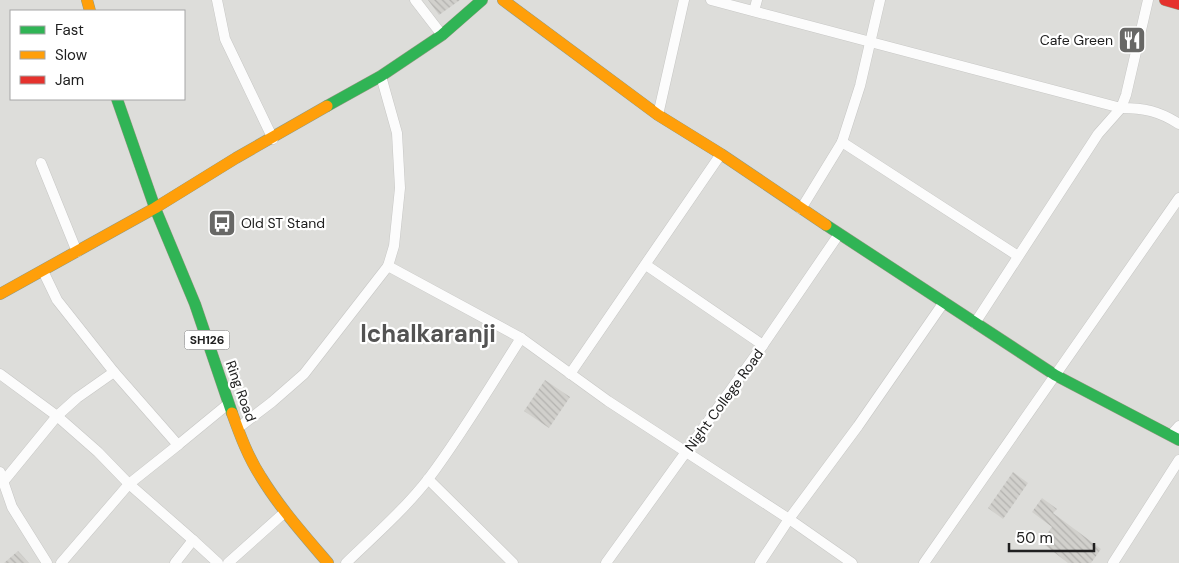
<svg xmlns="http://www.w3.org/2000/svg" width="1179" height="563" font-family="'DM Sans',sans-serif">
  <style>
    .residential { fill: #ddddda; fill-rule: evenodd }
    .building { fill: url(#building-back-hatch) }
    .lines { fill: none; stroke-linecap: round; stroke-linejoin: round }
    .street-casing { stroke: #c7c7c5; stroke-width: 11 }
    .fast-casing { stroke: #929a80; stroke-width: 12 }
    .slow-casing { stroke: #929a80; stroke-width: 12 }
    .jam-casing { stroke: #929a80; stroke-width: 12 }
    .street { stroke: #fcfcfc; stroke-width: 10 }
    .fast { stroke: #30b455; stroke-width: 11 }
    .slow { stroke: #ff9f0a; stroke-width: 11 }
    .jam { stroke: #e5322d; stroke-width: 11 }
    .labels { text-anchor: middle; stroke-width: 4.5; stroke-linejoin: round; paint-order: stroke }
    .shield { fill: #fff; stroke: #636363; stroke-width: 1 }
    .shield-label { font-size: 12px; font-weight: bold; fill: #202020 }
    .poi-label { font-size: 14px; fill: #202020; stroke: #fff; text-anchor: end }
    .street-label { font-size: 14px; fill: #202020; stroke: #fff }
    .town-label { font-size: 24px; font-weight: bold; fill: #535353; stroke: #fff }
  </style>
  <defs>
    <pattern id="building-back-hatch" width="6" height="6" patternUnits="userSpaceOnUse" patternTransform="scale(1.25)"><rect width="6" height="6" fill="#d1d0cc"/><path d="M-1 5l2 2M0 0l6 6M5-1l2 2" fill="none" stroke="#b3b2af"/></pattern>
  </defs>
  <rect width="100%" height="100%" fill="#eeeee9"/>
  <path class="residential" d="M0 0H1179V563H0ZM11 11H184V99H11Z"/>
  <g class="building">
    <polygon points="428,0 460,0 439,15"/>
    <polygon points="545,380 570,397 549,428 524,411"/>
    <polygon points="1013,472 1028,483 1003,519 988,508"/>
    <polygon points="1042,498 1057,509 1053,513 1101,549 1091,563 1068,563 1041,542 1052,527 1032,512"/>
    <polygon points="18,551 29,563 4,563"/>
  </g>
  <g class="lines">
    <g class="street-casing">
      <g id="street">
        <polyline points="217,0 225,39 273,139"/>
        <polyline points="415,0 442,35"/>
        <path d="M711 0 1121 108C1144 108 1159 111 1179 124"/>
        <polyline points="754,11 757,0"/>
        <polyline points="381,76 397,133 400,188 394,246 388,266 521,338 608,401 789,519 852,563"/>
        <polyline points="658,115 684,0"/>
        <polyline points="842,142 1018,256"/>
        <polyline points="41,163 77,252"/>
        <polyline points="801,209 842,142 860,86 880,0"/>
        <polyline points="646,265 763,345"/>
        <polyline points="43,271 57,300 114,372 178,445 129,484 61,563"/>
        <polyline points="975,323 1098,134 1121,108 1126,95 1148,0"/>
        <polyline points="0,374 57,416 98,452 129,484 193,540 175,563"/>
        <polyline points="570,374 721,154"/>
        <polyline points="238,428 272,402 304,374 388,266"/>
        <polyline points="1171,435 1179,426"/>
        <polyline points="178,445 228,404"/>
        <polyline points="0,472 12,507 47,563"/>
        <polyline points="428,479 513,563"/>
        <polyline points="3,482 57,416 77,398 114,372"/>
        <polyline points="193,540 218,563"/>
        <polyline points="228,563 285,512"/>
        <path d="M346 563C374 536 405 509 429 478 462 434 491 385 521 338"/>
        <polyline points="606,563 763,345 839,234"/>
        <polyline points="760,563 789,519 858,426 944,302"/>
        <polyline points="924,563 1179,198"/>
        <polyline points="1113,563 1179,460"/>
      </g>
    </g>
    <g class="fast-casing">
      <g id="fast">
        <polyline points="117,99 155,208 195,304 232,413"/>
        <polyline points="327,106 381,76 442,35 482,0"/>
        <polyline points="826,225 1055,375 1179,440"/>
      </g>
    </g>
    <g class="slow-casing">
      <g id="slow">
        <polyline points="87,0 90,11"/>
        <polyline points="503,0 658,115 721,154 826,225"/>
        <polyline points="0,294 155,208 236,158 327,106"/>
        <path d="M232 413C240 435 248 457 261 477 280 508 304 535 328 563"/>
      </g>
    </g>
    <g class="jam-casing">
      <polyline id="jam" points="1165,0 1179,4"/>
    </g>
    <use href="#street" class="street"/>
    <use href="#fast" class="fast"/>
    <use href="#slow" class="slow"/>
    <use href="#jam" class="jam"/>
  </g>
  <defs>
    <g id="restaurant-square" transform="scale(1.4375)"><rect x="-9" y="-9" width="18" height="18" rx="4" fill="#686866" stroke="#fff"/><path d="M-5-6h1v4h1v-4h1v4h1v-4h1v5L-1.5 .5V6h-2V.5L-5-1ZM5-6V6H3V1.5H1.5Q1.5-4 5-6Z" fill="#fff"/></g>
    <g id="bus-square" transform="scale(1.4375)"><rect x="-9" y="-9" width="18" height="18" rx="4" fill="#686866" stroke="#fff"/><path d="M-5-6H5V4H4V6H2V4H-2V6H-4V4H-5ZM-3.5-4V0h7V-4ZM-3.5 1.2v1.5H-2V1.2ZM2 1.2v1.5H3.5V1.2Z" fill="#fff"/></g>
  </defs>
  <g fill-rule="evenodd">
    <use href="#restaurant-square" x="1132" y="40"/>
    <use href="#bus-square" x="222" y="223"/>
  </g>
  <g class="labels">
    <rect class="shield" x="184.5" y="330.5" width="45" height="19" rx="4"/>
    <g class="shield-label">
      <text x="207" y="344">SH126</text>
    </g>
    <g class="poi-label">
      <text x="1113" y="45">Cafe Green</text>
      <text x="241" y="228" text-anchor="start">Old ST Stand</text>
    </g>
    <g class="street-label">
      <text transform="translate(241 391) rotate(70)" y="5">Ring Road</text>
      <text transform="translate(724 400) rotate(-54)" y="5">Night College Road</text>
    </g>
    <g class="town-label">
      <text x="428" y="342">Ichalkaranji</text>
    </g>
  </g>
  <rect x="10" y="10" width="175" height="90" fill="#ffffff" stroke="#a6a6a6"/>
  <rect x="20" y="26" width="25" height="8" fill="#30b455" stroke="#a6a6a6"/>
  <text x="55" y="35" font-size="15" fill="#202020">Fast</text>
  <rect x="20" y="51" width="25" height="8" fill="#ff9f0a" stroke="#a6a6a6"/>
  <text x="55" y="60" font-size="15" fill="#202020">Slow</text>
  <rect x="20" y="76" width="25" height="8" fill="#e5322d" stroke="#a6a6a6"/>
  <text x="55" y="85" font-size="15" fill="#202020">Jam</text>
  <path d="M1009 543v8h85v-8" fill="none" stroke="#202020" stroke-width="2.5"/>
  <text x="1016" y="543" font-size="15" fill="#202020" stroke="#ffffff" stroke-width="4" paint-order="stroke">50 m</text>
</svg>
